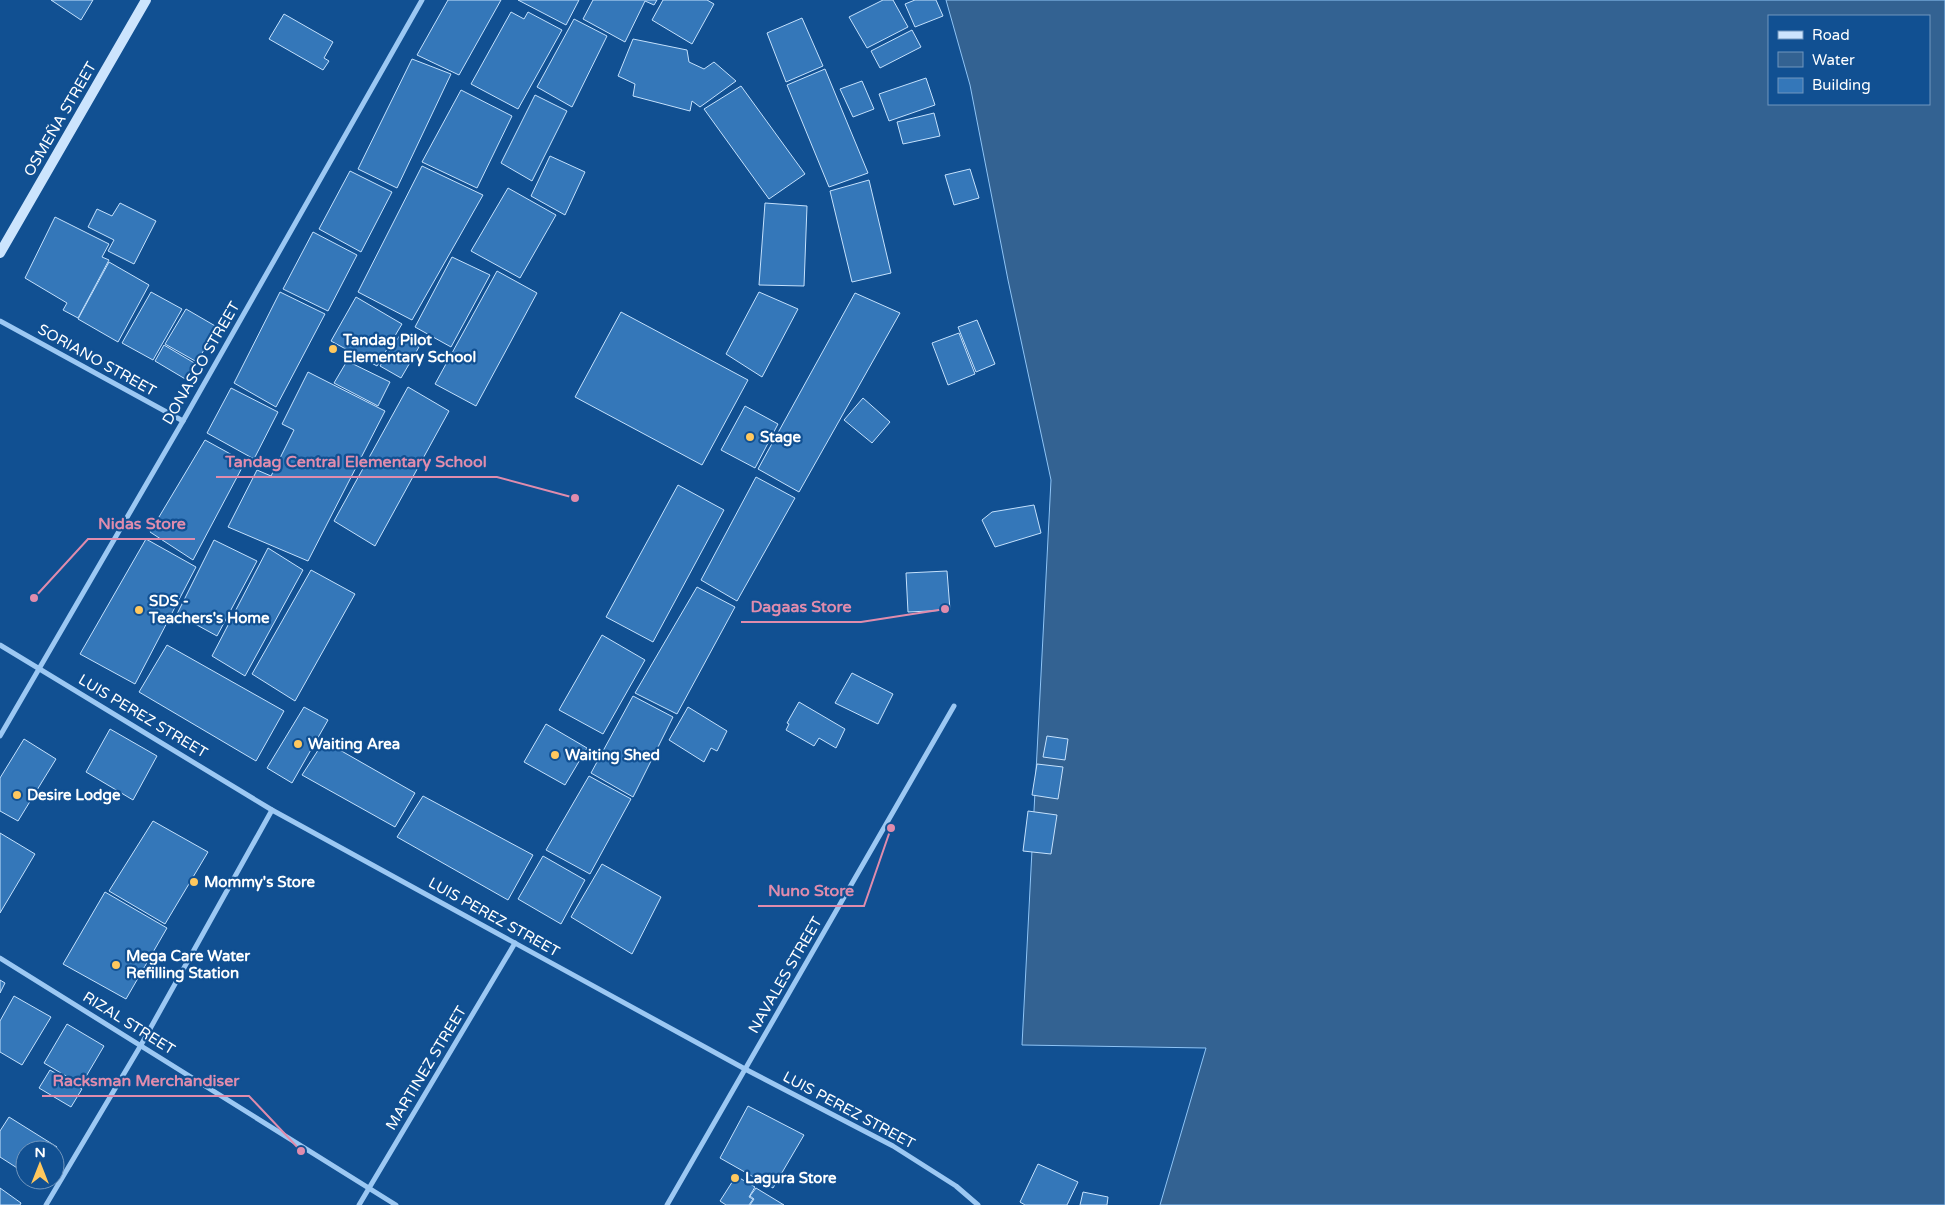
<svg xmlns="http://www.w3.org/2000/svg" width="1945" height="1205" font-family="'Varela Round',sans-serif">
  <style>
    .water { fill: #336292; stroke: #8ec4f6; fill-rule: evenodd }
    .building { fill: #3477b9; stroke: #c4e1fd }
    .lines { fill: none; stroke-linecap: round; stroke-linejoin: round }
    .street { stroke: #9cc8f3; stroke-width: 5 }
    .secondary { stroke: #cce4fd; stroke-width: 10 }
    .poi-dot { fill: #ffc85e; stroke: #115092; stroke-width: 2 }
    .labels { text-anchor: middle; stroke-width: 4.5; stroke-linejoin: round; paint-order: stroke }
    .street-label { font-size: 15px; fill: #fff; stroke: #115092 }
    .poi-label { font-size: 15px; font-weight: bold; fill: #fff; stroke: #115092; text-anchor: start }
    .leader { fill: none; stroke: #e08cad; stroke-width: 2 }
    .callout-dot { fill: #e08cad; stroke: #115092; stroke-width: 2 }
    .callout-label { font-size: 16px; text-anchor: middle; font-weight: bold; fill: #e08cad; stroke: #115092; stroke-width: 4.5; stroke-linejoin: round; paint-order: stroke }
  </style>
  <rect width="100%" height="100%" fill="#115092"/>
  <path class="water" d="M946 0H1945V1205H1160L1206 1048 1022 1045 1051 480 1008 280 970 85ZM1769 16H1929V104H1769Z"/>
  <g class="building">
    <polygon points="51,0 93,0 81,20"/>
    <polygon points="448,0 501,0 459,75 417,55"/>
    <polygon points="518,0 579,0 566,25"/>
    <polygon points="593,0 657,0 654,5 645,1 625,42 583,19"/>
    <polygon points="663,0 707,0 714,4 692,44 652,20"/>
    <polygon points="883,0 893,0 908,27 867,48 849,17"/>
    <polygon points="915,0 936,0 943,16 915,27 905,4"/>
    <polygon points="511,12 524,19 528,12 562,30 518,109 471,84"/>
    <polygon points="284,14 333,42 324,58 329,61 323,70 269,39"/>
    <polygon points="802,18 823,66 786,82 767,33"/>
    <polygon points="574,19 607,36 572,107 537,87"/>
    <polygon points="912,30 921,47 880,68 871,51"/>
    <polygon points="633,39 687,50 689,62 704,69 714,62 736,81 700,107 692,101 690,111 633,96 635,84 618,76"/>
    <polygon points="412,59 451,74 397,188 358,169"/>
    <polygon points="825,69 868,173 829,187 787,85"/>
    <polygon points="926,78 935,105 889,121 879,94"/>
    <polygon points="862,81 874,109 853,117 840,89"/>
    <polygon points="741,86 805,174 769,199 704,109"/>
    <polygon points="461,90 512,116 477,188 422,162"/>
    <polygon points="535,95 567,111 532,181 501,163"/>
    <polygon points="934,113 940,136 903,144 897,122"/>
    <polygon points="550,156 585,172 565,215 531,196"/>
    <polygon points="422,166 483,195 412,320 358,292"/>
    <polygon points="970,169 979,198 954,205 945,175"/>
    <polygon points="350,171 392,192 361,252 319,229"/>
    <polygon points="869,180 891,273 852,282 830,191"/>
    <polygon points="508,188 556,215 520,278 471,251"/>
    <polygon points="120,203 156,221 134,264 108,251 114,240 88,227 97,209 112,216"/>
    <polygon points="765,203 807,206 804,286 759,285"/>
    <polygon points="55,217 109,244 102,257 109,260 78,318 63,310 67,303 25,278"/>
    <polygon points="313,232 357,255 328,311 283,289"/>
    <polygon points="452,257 490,275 451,347 415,327"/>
    <polygon points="109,262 149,285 118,342 78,319"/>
    <polygon points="497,271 537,293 476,406 435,384"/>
    <polygon points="151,292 182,309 153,360 122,343"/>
    <polygon points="280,292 325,314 276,407 234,383"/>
    <polygon points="759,292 798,309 762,377 726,354"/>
    <polygon points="855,293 900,313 799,492 758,469"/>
    <polygon points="356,297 402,324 377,366 331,341"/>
    <polygon points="186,309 217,327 197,362 165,344"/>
    <polygon points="621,312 748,380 702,465 575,397"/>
    <polygon points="977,320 995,364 976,372 958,327"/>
    <polygon points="959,333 975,374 948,385 932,343"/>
    <polygon points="400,335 419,347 401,378 380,366"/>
    <polygon points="164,345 196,364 187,380 155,361"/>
    <polygon points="347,361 390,382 378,406 334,383"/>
    <polygon points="308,372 385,411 308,561 228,527 257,470 271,476 294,430 282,424"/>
    <polygon points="408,387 449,411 375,546 334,521"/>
    <polygon points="231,388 278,412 254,459 207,433"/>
    <polygon points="863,398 890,422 872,443 844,420"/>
    <polygon points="745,406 778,424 755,468 721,450"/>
    <polygon points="205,440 245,462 193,560 150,532"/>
    <polygon points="756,477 795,498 737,601 701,580"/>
    <polygon points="678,485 724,510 653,642 606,617"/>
    <polygon points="1034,505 1041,533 995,547 982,520 992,512"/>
    <polygon points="146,539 196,567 135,684 80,654"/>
    <polygon points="214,540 257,561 217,636 177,614"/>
    <polygon points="268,548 303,570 245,676 212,656"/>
    <polygon points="311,570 355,594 295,701 252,674"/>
    <polygon points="947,571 950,610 908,612 906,573"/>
    <polygon points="697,587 735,607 677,714 635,693"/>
    <polygon points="602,635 645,660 603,734 559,710"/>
    <polygon points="167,645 284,711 256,761 139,692"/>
    <polygon points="852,673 893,694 878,724 835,703"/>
    <polygon points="633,696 673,717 633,797 591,773"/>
    <polygon points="799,702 845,729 836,748 819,738 814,746 786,730 789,724 787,723"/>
    <polygon points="304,707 328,720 292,783 267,768"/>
    <polygon points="688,707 727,731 717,751 711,748 704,762 669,740"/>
    <polygon points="546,724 587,748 565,785 524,762"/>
    <polygon points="110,729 157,756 133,800 86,772"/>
    <polygon points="1047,736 1068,739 1065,760 1043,757"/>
    <polygon points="24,739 56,759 18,821 0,811 0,778"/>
    <polygon points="324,741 415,793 395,827 302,775"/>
    <polygon points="1037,764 1063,767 1058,799 1032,795"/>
    <polygon points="589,776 631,799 590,874 546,850"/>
    <polygon points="423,796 533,855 508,900 397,837"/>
    <polygon points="1028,811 1057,815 1051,854 1023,851"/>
    <polygon points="153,821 208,852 165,924 109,891"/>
    <polygon points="0,833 35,854 0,913"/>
    <polygon points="543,856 585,880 561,924 518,899"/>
    <polygon points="602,864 661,897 632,954 571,917"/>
    <polygon points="105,892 167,928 126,999 63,964"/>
    <polygon points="0,980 5,983 0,993"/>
    <polygon points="14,996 51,1017 22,1065 0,1052 0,1021"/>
    <polygon points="67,1024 104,1046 81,1085 44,1063"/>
    <polygon points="50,1070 82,1089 71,1107 39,1088"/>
    <polygon points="748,1106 804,1135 773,1188 720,1158"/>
    <polygon points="9,1117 57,1147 55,1150 25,1150 25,1173 0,1157 0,1131"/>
    <polygon points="1038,1164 1078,1182 1067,1205 1025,1205 1020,1202"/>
    <polygon points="736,1176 755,1187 749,1197 753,1199 749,1205 726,1205 720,1201"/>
    <polygon points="0,1188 21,1203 20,1205 0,1205"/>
    <polygon points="756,1188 784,1205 750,1205 754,1199 750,1196"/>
    <polygon points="1083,1192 1108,1197 1107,1205 1080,1205"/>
  </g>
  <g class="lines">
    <g class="street">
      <polyline points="0,321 183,421"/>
      <polyline points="0,645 272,810 745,1069 893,1146 956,1186 978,1205"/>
      <polyline points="0,736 183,421 422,0"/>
      <polyline points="0,958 396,1205"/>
      <polyline points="46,1205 141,1045 272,810"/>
      <polyline points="359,1205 515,943"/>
      <polyline points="667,1205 954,706"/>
    </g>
    <polyline class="secondary" points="0,253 146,0"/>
  </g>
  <g class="poi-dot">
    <circle cx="333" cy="349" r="5"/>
    <circle cx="750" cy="437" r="5"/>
    <circle cx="139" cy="610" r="5"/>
    <circle cx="298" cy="744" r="5"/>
    <circle cx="555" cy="755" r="5"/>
    <circle cx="17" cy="795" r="5"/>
    <circle cx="194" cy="882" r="5"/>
    <circle cx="116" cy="965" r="5"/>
    <circle cx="735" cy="1178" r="5"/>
  </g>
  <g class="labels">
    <g class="street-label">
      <text transform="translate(60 119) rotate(-60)" y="5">OSMEÑA STREET</text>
      <text transform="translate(97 360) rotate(29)" y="5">SORIANO STREET</text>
      <text transform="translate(201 363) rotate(-60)" y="5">DONASCO STREET</text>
      <text transform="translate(143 716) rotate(31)" y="5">LUIS PEREZ STREET</text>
      <text transform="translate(494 917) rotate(29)" y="5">LUIS PEREZ STREET</text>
      <text transform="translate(785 975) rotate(-60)" y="5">NAVALES STREET</text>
      <text transform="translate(129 1023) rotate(32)" y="5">RIZAL STREET</text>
      <text transform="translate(426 1068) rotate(-59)" y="5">MARTINEZ STREET</text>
      <text transform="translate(849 1110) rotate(28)" y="5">LUIS PEREZ STREET</text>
    </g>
    <g class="poi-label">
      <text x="343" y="345">Tandag Pilot<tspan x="343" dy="17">Elementary School</tspan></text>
      <text x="760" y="442">Stage</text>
      <text x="149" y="606">SDS -<tspan x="149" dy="17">Teachers's Home</tspan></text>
      <text x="308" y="749">Waiting Area</text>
      <text x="565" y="760">Waiting Shed</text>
      <text x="27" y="800">Desire Lodge</text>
      <text x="204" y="887">Mommy's Store</text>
      <text x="126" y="961">Mega Care Water<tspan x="126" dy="17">Refilling Station</tspan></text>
      <text x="745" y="1183">Lagura Store</text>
    </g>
  </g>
  <path class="leader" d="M575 498L497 477H216M34 598L88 539H195M945 609L861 622H741M891 828L864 906H758M301 1151L249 1096H42"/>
  <g class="callout-dot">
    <circle cx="575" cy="498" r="5"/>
    <circle cx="34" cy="598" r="5"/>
    <circle cx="945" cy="609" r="5"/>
    <circle cx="891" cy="828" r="5"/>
    <circle cx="301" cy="1151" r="5"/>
  </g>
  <g class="callout-label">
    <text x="356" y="467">Tandag Central Elementary School</text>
    <text x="142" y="529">Nidas Store</text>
    <text x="801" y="612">Dagaas Store</text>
    <text x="811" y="896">Nuno Store</text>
    <text x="146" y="1086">Racksman Merchandiser</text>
  </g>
  <rect x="1768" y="15" width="162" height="90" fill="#115092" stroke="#7096be"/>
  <rect x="1778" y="31" width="25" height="8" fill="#cce4fd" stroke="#7096be"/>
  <text x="1812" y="40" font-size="15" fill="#ffffff">Road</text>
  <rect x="1778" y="52" width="25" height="15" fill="#336292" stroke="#7096be"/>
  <text x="1812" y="65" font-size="15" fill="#ffffff">Water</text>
  <rect x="1778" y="78" width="25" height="15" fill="#3477b9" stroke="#7096be"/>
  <text x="1812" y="90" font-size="15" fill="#ffffff">Building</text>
  <g transform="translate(40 1165)"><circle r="24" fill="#115092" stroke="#7096be"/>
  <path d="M0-4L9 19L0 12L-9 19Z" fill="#ffc85e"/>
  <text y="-8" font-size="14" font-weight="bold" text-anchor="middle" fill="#ffffff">N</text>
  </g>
</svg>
